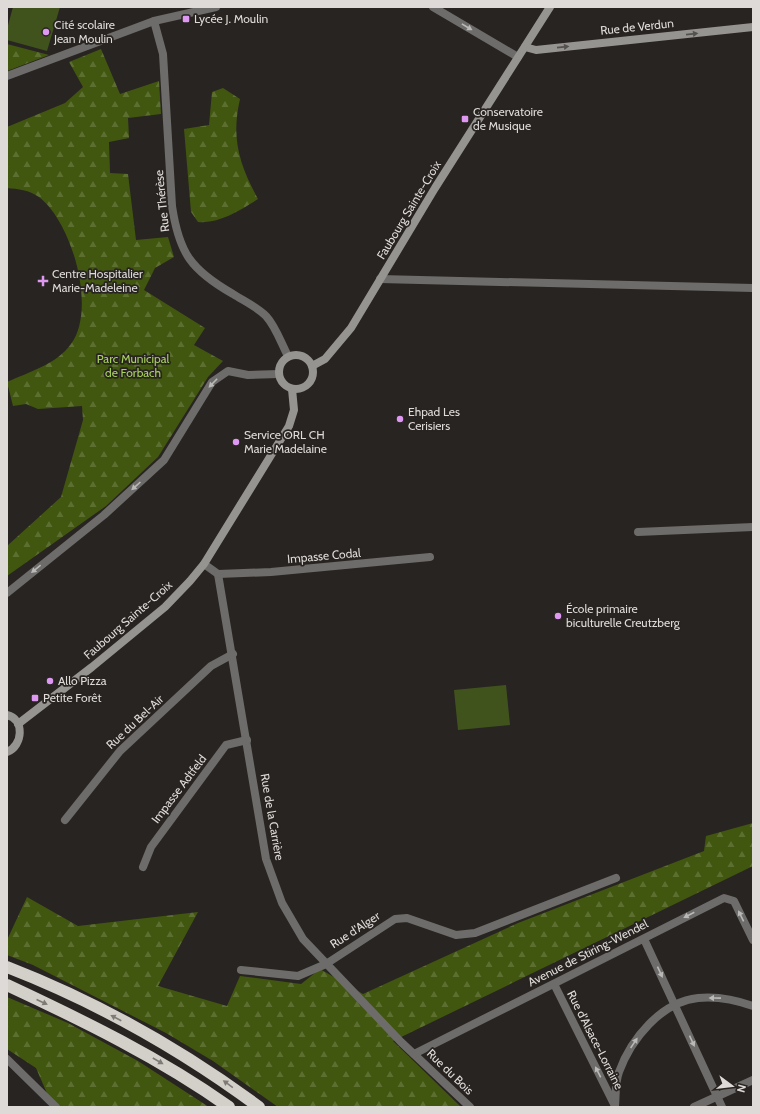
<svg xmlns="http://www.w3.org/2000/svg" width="760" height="1114" font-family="Cabin,sans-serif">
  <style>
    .forest { fill: url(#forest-firs) }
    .park { fill: #41531d }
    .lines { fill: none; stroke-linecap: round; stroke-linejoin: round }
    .street { stroke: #6d6c6a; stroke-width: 8 }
    .secondary { stroke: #969491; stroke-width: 8 }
    .highway { stroke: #d3d0ca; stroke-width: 12 }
    .oneway { fill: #bbb9b7 }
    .oneway2 { fill: #54514e }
    .oneway3 { fill: #7e7a76 }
    .poi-dot { fill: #de98f2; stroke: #282421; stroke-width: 1.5 }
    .labels { text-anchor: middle; stroke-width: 3.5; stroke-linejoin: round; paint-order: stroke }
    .poi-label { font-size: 12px; fill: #dddad8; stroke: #282421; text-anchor: start }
    .street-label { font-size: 12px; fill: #dddad8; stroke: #282421 }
    .park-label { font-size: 12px; fill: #a8d25c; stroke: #282421 }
  </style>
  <defs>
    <pattern id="forest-firs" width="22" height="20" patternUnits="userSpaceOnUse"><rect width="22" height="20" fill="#41570f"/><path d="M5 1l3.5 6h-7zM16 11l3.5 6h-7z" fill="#5c6f31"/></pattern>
  </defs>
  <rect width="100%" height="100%" fill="#282421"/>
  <g class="forest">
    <polygon points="7,44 49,55 7,71"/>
    <path d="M101 49 120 94 159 81 161 114 128 118 129 138 109 142 110 173 128 174 136 240 168 237 174 257 155 268 144 290 205 328 194 345 223 361 208 377 158 457 106 506 7 576V546L61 497 83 420 82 406 38 409 26 404 13 406 7 382C29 372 57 364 71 344 97 309 72 222 39 197 29 190 18 189 7 188V127L65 103 83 87 69 62Z"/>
    <path d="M223 88 240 99C231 138 239 164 258 199 241 210 219 224 198 222L191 212 184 129 209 125 212 92Z"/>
    <polygon points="753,823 753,866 393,1041 461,1107 278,1107 213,1061 166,1033 33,965 7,955 7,940 27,897 78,926 198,912 158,986 227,1006 240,976 301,984 320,969 363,994 518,923 704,851 706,836"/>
    <polygon points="7,997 68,1023 138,1061 209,1107 53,1107 36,1068 7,1049"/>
  </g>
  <g class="park">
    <polygon points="13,7 60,7 47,51 7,40 7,29"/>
    <polygon points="506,685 510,725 458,730 454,690"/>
  </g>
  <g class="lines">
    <g class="street">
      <polyline points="433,7 518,57"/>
      <path d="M154 21 163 54 172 206C179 253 191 270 233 294 244 301 257 307 266 316 276 327 281 343 288 356"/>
      <polyline points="7,76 154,21 216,7"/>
      <polyline points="380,279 753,288"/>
      <polyline points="638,532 753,527"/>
      <polyline points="204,564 218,574 266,859 282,903 303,939 401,1042 470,1107"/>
      <polyline points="218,574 271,572 430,557"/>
      <polyline points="7,593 104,515 164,460 212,382 228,371 248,375 279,374"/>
      <polyline points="65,820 120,751 211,666 233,654"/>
      <polyline points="143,867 151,847 226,745 247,740"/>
      <polyline points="644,939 722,1107"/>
      <polyline points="241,970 298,976 326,964 395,919 407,918 456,935 475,933 616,878"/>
      <polyline points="554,984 615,1106"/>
      <polyline points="414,1054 724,898 734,901 753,940"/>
      <polyline points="7,1059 56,1107"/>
      <path d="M615 1106C616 1095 615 1082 619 1072 631 1039 661 1002 698 998 717 996 736 1000 753 1006"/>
      <polyline points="694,1107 753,1080"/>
    </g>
    <g class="secondary">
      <polyline points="525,47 536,50 753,27"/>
      <circle cx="296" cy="372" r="17"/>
      <polyline points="312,366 325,359 351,328 435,188 550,7"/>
      <path d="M7 715C25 719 23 746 7 752"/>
      <polyline points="18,724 92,667 165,607 190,581 204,564 289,426 294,410 292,389"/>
    </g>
    <g class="highway">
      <path d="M7 967C97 1002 182 1050 259 1107"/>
      <path d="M7 985C84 1021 160 1058 229 1107"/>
    </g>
  </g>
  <defs><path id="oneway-solid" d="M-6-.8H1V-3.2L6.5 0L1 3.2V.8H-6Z"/></defs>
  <g class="oneway">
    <use href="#oneway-solid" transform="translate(467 27) rotate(31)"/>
    <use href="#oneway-solid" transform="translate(213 383) rotate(134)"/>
    <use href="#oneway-solid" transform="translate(136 486) rotate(138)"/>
    <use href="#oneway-solid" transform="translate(36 569) rotate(141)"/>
    <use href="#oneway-solid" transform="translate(689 915) rotate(153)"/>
    <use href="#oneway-solid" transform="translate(741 916) rotate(-116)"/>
    <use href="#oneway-solid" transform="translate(660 972) rotate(65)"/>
    <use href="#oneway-solid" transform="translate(715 998) rotate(-179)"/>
    <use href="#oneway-solid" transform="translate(692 1041) rotate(65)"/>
    <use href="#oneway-solid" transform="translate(634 1043) rotate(-56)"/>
    <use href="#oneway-solid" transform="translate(598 1072) rotate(-117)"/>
  </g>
  <g class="oneway2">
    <use href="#oneway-solid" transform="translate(692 34) rotate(-6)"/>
    <use href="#oneway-solid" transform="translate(563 47) rotate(-6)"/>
  </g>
  <g class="oneway3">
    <use href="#oneway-solid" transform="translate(42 1002) rotate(25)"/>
    <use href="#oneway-solid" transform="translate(116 1018) rotate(-152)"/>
    <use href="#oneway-solid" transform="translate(158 1061) rotate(30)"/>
    <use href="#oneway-solid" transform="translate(228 1084) rotate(-144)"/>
  </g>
  <g class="poi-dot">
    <rect x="182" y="15" width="8" height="8" rx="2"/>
    <circle cx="46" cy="32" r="4"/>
    <rect x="461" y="115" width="8" height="8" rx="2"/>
    <path d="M41 275h4v4h4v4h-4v4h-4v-4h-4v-4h4z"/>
    <circle cx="400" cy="419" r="4"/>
    <circle cx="236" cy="442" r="4"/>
    <circle cx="558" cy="616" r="4"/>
    <circle cx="50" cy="681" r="4"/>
    <rect x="31" y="694" width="8" height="8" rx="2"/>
  </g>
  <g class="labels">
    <g class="poi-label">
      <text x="194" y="23">Lycée J. Moulin</text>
      <text x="54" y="29">Cité scolaire<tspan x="54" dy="14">Jean Moulin</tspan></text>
      <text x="473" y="116">Conservatoire<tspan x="473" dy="14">de Musique</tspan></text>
      <text x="52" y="278">Centre Hospitalier<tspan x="52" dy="14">Marie-Madeleine</tspan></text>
      <text x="408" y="416">Ehpad Les<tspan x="408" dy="14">Cerisiers</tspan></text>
      <text x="244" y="439">Service ORL CH<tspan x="244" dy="14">Marie Madelaine</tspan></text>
      <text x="566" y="613">École primaire<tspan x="566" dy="14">biculturelle Creutzberg</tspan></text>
      <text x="58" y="685">Allo Pizza</text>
      <text x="43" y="702">Petite Forêt</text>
    </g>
    <g class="street-label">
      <text transform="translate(637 27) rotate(-6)" y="4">Rue de Verdun</text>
      <text transform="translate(162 201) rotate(-96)" y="4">Rue Thérèse</text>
      <text transform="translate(409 210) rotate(-59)" y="4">Faubourg Sainte-Croix</text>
      <text transform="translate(324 556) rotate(-5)" y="4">Impasse Codal</text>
      <text transform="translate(128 620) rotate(-41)" y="4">Faubourg Sainte-Croix</text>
      <text transform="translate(135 722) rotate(-43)" y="4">Rue du Bel-Air</text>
      <text transform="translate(179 789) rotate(-53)" y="4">Impasse Adtfeld</text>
      <text transform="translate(272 817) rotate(80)" y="4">Rue de la Carrière</text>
      <text transform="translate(355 930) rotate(-33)" y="4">Rue d'Alger</text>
      <text transform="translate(588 953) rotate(-27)" y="4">Avenue de Stiring-Wendel</text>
      <text transform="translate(595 1040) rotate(63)" y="4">Rue d'Alsace-Lorraine</text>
      <text transform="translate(450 1072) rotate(44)" y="4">Rue du Bois</text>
    </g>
    <g class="park-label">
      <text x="133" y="363">Parc Municipal<tspan x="133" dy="14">de Forbach</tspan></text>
    </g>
  </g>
  <rect width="760" height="1114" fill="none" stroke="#dddad8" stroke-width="16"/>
  <g transform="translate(732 1086) rotate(105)" stroke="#282421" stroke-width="3" paint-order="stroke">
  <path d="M0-3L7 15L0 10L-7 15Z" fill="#dddad8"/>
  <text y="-6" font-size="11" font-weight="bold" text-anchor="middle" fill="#dddad8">N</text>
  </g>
</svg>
